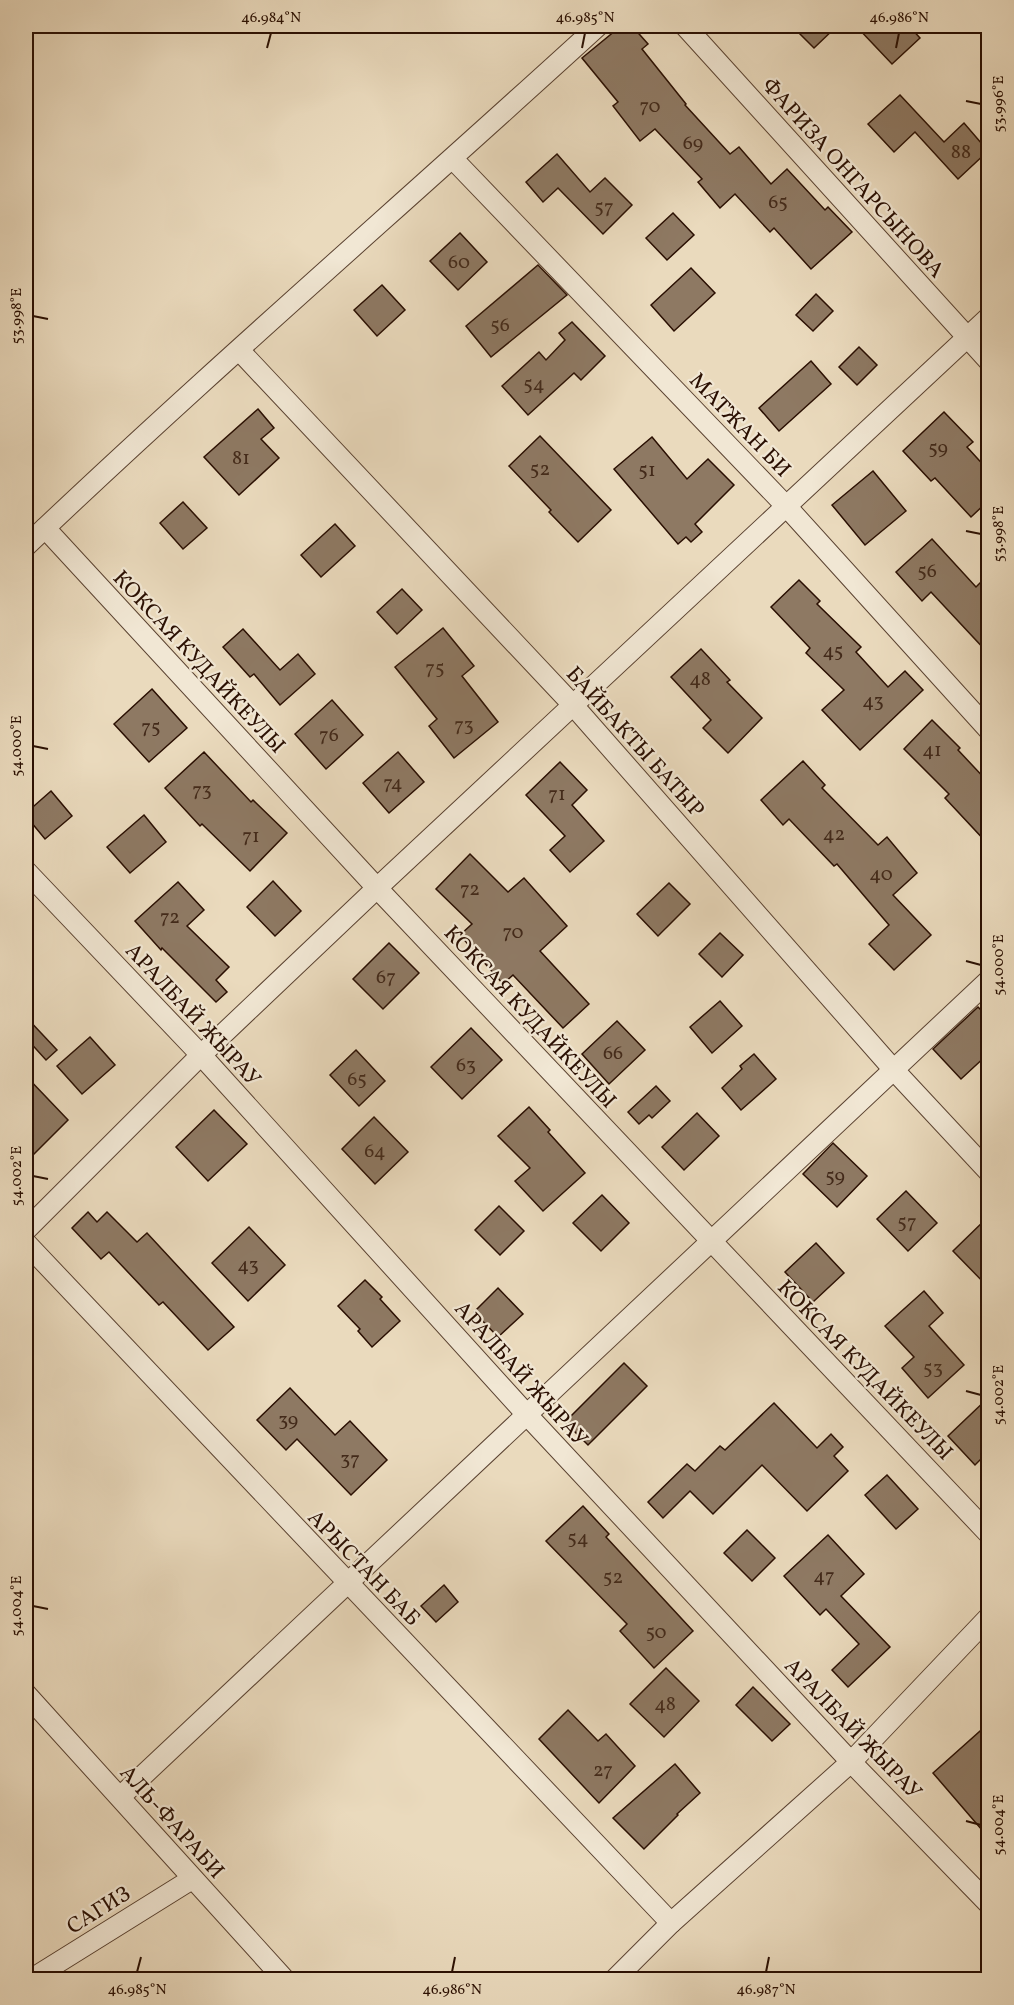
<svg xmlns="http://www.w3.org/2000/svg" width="1014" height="2005" font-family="Vollkorn,serif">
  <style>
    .building { fill: #8e7963; stroke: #2a0f02; stroke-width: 1.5 }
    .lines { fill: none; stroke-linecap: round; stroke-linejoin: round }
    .street-casing { stroke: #5a4231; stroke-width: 22 }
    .street { stroke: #f1e7d4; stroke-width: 20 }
    .ticks { fill: none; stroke: #2a0f02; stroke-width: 2 }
    .labels { text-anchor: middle; stroke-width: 4.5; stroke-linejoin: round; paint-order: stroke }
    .number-label { font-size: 20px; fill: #432a1a }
    .street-label { font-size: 22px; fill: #2a0f02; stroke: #f1e7d4 }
    .neatline { fill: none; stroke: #2a0f02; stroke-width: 2 }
    .ticks-label { font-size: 15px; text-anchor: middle; fill: #2a0f02 }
  </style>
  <rect width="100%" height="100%" fill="#eadabd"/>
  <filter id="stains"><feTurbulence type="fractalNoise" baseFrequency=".00333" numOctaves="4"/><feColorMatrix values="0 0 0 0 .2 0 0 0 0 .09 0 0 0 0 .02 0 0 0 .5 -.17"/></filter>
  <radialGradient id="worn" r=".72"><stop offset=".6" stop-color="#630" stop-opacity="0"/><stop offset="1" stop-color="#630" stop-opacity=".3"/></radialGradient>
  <g class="building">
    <polygon points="621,26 632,26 648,44 642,49 686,104 685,105 730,154 739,147 771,184 787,169 825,210 828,207 852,232 811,269 774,228 770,232 735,194 720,208 698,182 702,179 655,129 640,141 613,106 618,102 582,58"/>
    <polygon points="792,26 837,26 814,48"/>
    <polygon points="856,26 909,26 920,38 892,64"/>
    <polygon points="900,95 944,142 964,123 988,151 958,179 915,132 894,152 868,124"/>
    <polygon points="557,154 590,192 605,178 632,205 603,234 558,188 543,202 526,182"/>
    <polygon points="673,213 694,235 667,260 646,238"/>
    <polygon points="460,233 487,262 458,290 430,261"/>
    <polygon points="538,265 567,295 491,357 466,326"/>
    <polygon points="691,268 715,293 674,331 651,305"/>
    <polygon points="382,285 405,310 377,336 354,310"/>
    <polygon points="816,294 833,311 813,331 796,315"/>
    <polygon points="572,322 605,356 581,380 574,373 528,415 502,386 539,352 546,360 565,340 559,333"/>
    <polygon points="859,347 877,365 857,385 839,367"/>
    <polygon points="811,361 831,384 779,431 759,408"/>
    <polygon points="258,409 274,428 261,439 279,458 239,495 204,457"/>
    <polygon points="944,412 973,442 967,447 988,470 988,501 971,517 935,478 931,481 903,451"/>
    <polygon points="540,436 611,510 578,542 549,512 551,510 509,466"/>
    <polygon points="652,437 687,479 708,459 734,485 695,524 702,532 691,542 686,537 678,544 614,469"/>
    <polygon points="873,471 906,511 865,545 832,505"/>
    <polygon points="183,502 207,528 183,549 160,523"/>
    <polygon points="335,524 355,546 321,577 301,555"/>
    <polygon points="932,539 976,587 988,575 988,653 931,592 922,601 896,572"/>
    <polygon points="799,580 820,601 817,604 861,647 856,652 888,687 905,671 923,690 860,750 822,710 844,690 806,653 810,648 771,607"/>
    <polygon points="402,589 422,610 397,634 377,612"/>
    <polygon points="443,628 474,666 462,676 498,722 454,758 429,726 437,719 395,667"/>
    <polygon points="243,629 280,670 298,654 315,674 280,705 254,674 250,677 223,647"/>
    <polygon points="701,649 730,680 727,682 762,718 728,753 703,728 711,720 671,677"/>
    <polygon points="152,689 187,728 149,762 114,724"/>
    <polygon points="332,700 363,735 326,769 295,734"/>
    <polygon points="932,720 960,748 958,750 988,782 988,844 945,798 949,794 904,749"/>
    <polygon points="204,752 251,802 253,800 287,833 250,871 202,824 200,826 165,788"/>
    <polygon points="398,752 424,782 389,813 363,783"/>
    <polygon points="803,761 825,785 822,788 878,845 887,837 917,873 893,895 931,935 894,970 869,944 889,925 837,864 834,866 789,819 783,825 761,800"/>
    <polygon points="560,762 587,790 572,805 604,841 570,872 550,850 565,836 526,795"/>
    <polygon points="51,791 72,816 45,839 26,816 26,813"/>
    <polygon points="144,815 166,842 130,873 107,847"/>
    <polygon points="470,854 508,892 524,878 567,926 540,951 589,1004 563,1028 513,975 503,984 460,935 472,924 436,889"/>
    <polygon points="273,881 301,911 275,936 247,907"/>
    <polygon points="178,882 204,910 187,926 229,967 216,980 227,992 216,1002 162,948 161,950 135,921"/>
    <polygon points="669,883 690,904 658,936 637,914"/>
    <polygon points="720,933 743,955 722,977 699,954"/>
    <polygon points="389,943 419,973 383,1009 353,979"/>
    <polygon points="720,1001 742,1026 712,1053 690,1027"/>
    <polygon points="978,1007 988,1017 988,1054 961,1079 933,1049"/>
    <polygon points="26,1017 57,1050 46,1060 26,1038"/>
    <polygon points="617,1021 645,1050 609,1084 582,1054"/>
    <polygon points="471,1028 502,1060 462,1099 431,1067"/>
    <polygon points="90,1037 115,1065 82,1094 57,1066"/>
    <polygon points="356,1050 385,1081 359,1106 330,1075"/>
    <polygon points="754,1054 776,1079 741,1110 722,1088 742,1069 740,1066"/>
    <polygon points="26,1076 68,1120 26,1162"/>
    <polygon points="656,1086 670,1101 652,1118 649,1115 639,1124 628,1112"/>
    <polygon points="529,1107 550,1130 548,1132 585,1173 543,1211 515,1181 530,1168 498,1136"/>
    <polygon points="214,1110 247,1144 208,1181 176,1147"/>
    <polygon points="697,1113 719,1136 684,1170 662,1147"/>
    <polygon points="374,1117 408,1152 375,1184 342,1149"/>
    <polygon points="833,1143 867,1176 837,1207 803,1174"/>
    <polygon points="906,1191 937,1223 908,1251 877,1219"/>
    <polygon points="602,1195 629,1223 601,1251 573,1223"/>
    <polygon points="499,1206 524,1231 500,1255 475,1230"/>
    <polygon points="88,1212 97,1222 107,1212 137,1242 147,1233 234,1327 208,1350 163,1302 159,1305 109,1252 101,1259 72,1228"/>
    <polygon points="988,1217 988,1287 953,1251"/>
    <polygon points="249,1227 285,1265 248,1301 212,1263"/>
    <polygon points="816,1243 844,1273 813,1302 785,1272"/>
    <polygon points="365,1280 382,1297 380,1299 400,1321 372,1347 358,1331 360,1329 338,1306"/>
    <polygon points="498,1288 523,1314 498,1337 474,1312"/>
    <polygon points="924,1291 943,1313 929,1326 964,1365 928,1398 902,1368 914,1357 885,1326"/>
    <polygon points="624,1363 647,1386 588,1445 565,1422"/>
    <polygon points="290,1388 335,1435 350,1421 387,1460 351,1495 297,1439 286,1450 257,1420"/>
    <polygon points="988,1398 988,1452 975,1465 948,1436"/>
    <polygon points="774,1403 817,1448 831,1434 843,1447 834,1456 848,1471 807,1511 762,1465 713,1514 690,1491 663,1518 648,1502 687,1464 695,1471 720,1446 725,1450"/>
    <polygon points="887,1475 918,1509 896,1529 865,1495"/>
    <polygon points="583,1506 609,1534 606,1537 693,1631 654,1668 620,1631 627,1624 546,1541"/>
    <polygon points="747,1530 775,1558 752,1581 724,1553"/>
    <polygon points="828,1535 864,1574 841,1596 890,1647 848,1687 832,1670 859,1644 826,1609 820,1615 784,1576"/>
    <polygon points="444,1585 458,1602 436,1622 421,1606"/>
    <polygon points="666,1668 699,1701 664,1737 630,1704"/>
    <polygon points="753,1687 790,1724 772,1741 736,1705"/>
    <polygon points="568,1710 598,1741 606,1734 635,1766 599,1803 539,1739"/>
    <polygon points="988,1724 988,1837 933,1773"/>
    <polygon points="675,1764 700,1793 677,1814 678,1815 644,1849 613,1818"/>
  </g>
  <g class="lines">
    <g class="street-casing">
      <g id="street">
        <polyline points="685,26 988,360"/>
        <polyline points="453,159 787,507 988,729"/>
        <polyline points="239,350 572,704 893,1069 988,1171"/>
        <polyline points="45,528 377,888 988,1533"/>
        <path d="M26 546C213 368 408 200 598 26"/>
        <polyline points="26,871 201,1055 528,1416 851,1762 988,1903"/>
        <polyline points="26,1230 201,1055 377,888 988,318"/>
        <polyline points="26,1243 671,1923"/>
        <path d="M26 1694C113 1789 198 1885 285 1980"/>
        <polyline points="120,1797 988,981"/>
        <polyline points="30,1980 192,1879"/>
        <polyline points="614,1980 671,1923 851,1762 988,1618"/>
      </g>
    </g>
    <use href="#street" class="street"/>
  </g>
  <path class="ticks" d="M267 48 271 33M582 48 585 33M896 48 899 33M966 101 981 104M33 316 48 319M966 531 981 534M33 746 48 749M966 961 981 965M33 1176 48 1179M966 1391 981 1395M33 1606 48 1609M966 1821 981 1825M137 1972 141 1957M452 1972 455 1957M766 1972 769 1957"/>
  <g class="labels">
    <g class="number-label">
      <text x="650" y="112">70</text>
      <text x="693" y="149">69</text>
      <text x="961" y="158">88</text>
      <text x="778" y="208">65</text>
      <text x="604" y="213">57</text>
      <text x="459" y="268">60</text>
      <text x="500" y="331">56</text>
      <text x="534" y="390">54</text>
      <text x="938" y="454">59</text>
      <text x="241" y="464">81</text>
      <text x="540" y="475">52</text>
      <text x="647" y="476">51</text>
      <text x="927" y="577">56</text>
      <text x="833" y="657">45</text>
      <text x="435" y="674">75</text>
      <text x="700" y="685">48</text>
      <text x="873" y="707">43</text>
      <text x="464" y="731">73</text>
      <text x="151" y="733">75</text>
      <text x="329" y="741">76</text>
      <text x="932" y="756">41</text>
      <text x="393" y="789">74</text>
      <text x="202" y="796">73</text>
      <text x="557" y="800">71</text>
      <text x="834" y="840">42</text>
      <text x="251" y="842">71</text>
      <text x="881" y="880">40</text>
      <text x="470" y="895">72</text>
      <text x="170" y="923">72</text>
      <text x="513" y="938">70</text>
      <text x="386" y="983">67</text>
      <text x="613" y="1059">66</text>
      <text x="466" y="1071">63</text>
      <text x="357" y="1085">65</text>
      <text x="375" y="1157">64</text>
      <text x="835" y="1182">59</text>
      <text x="907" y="1228">57</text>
      <text x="248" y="1271">43</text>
      <text x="933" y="1374">53</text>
      <text x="288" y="1426">39</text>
      <text x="350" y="1465">37</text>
      <text x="578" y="1544">54</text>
      <text x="824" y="1582">47</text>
      <text x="613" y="1583">52</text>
      <text x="656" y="1638">50</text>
      <text x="665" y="1710">48</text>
      <text x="603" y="1776">27</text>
    </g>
    <g class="street-label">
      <text transform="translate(854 177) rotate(48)" y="8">ФАРИЗА ОНГАРСЫНОВА</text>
      <text transform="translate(741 424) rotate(46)" y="8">МАТЖАН БИ</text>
      <text transform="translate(200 661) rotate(47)" y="8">КОКСАЯ КУДАЙКЕУЛЫ</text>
      <text transform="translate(636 741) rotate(48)" y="8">БАЙБАКТЫ БАТЫР</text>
      <text transform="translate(194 1014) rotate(47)" y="8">АРАЛБАЙ ЖЫРАУ</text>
      <text transform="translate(531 1016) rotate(47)" y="8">КОКСАЯ КУДАЙКЕУЛЫ</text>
      <text transform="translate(866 1369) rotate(46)" y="8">КОКСАЯ КУДАЙКЕУЛЫ</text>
      <text transform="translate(522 1373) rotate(48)" y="8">АРАЛБАЙ ЖЫРАУ</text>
      <text transform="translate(365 1567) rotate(46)" y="8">АРЫСТАН БАБ</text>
      <text transform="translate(854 1728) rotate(46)" y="8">АРАЛБАЙ ЖЫРАУ</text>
      <text transform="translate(173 1821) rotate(48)" y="8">АЛЬ-ФАРАБИ</text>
      <text transform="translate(98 1909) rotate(-32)" y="8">САГИЗ</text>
    </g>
  </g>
  <rect width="1014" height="2005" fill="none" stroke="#eadabd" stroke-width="66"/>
  <rect x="33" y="33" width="948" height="1939" class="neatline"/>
  <g class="ticks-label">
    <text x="271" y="22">46.984°N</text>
    <text x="585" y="22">46.985°N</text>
    <text x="899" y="22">46.986°N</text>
    <text transform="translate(998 104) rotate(-90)" y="5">53.996°E</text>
    <text transform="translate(16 316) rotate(-90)" y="5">53.998°E</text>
    <text transform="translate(998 534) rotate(-90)" y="5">53.998°E</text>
    <text transform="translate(16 746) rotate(-90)" y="5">54.000°E</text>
    <text transform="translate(998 965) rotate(-90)" y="5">54.000°E</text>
    <text transform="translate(16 1176) rotate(-90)" y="5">54.002°E</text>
    <text transform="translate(998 1395) rotate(-90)" y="5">54.002°E</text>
    <text transform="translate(16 1606) rotate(-90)" y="5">54.004°E</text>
    <text transform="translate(998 1825) rotate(-90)" y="5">54.004°E</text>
    <text x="137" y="1994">46.985°N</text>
    <text x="452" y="1994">46.986°N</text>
    <text x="766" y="1994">46.987°N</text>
  </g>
  <rect width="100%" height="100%" filter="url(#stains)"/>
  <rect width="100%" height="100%" fill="url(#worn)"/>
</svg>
